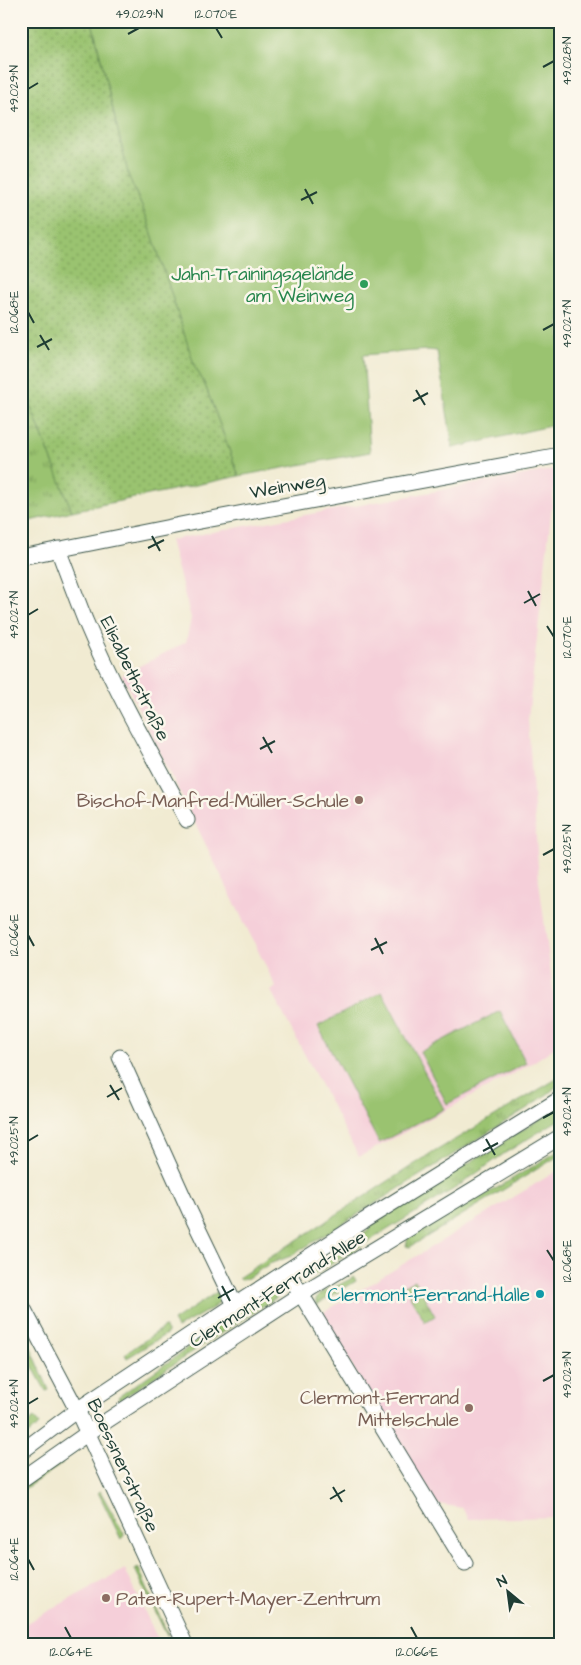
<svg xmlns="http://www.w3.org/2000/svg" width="581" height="1665" font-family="'Architects Daughter',sans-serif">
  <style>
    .built { fill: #f5cfd9 }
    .grass { fill: url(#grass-tufts); stroke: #5c8052 }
    .garden { fill: url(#garden-dots); stroke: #5c8052 }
    .pitch { fill: #9ac36f; stroke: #5c8052 }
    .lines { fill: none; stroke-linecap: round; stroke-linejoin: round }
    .minor-casing { stroke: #3e574c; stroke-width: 17 }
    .minor { stroke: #fff; stroke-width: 15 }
    .ticks { fill: none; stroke: #1f3d34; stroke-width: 2 }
    .leisure-dot { fill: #2e9e5b; stroke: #fbf7ec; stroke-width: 2 }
    .education-dot { fill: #8d6e63; stroke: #fbf7ec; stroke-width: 2 }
    .culture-dot { fill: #0f9aa8; stroke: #fbf7ec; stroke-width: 2 }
    .labels { text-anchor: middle; stroke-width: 5; stroke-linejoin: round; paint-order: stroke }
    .leisure-label { font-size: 19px; fill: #27864d; stroke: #fbf7ec; text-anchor: end }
    .street-label { font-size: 19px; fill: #1f3d34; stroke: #fbf7ec }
    .education-label { font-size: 19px; fill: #785e54; stroke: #fbf7ec; text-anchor: end }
    .culture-label { font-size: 19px; fill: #0d838f; stroke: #fbf7ec; text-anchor: end }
    .neatline { fill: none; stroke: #1f3d34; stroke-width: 2 }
    .ticks-label { font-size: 12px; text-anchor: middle; fill: #1f3d34 }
  </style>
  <defs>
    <pattern id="grass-tufts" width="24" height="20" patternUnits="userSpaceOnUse" patternTransform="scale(1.25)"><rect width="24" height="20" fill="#9ac36f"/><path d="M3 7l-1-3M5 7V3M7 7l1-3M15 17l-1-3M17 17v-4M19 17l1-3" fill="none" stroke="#7da05c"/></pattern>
    <pattern id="garden-dots" width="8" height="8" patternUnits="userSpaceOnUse" patternTransform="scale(1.25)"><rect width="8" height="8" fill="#9ac36f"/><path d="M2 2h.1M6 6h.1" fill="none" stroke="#7da05c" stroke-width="1.8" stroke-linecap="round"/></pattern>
  </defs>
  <rect width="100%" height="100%" fill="#fbf7ec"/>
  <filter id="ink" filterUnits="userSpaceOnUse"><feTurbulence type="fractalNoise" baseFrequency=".02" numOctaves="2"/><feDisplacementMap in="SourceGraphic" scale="10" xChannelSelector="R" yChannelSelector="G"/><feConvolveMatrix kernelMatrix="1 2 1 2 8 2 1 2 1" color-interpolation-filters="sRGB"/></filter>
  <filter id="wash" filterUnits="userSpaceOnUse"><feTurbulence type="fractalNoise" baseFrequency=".0096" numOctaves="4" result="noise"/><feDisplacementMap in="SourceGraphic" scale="20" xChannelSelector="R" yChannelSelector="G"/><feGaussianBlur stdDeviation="1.12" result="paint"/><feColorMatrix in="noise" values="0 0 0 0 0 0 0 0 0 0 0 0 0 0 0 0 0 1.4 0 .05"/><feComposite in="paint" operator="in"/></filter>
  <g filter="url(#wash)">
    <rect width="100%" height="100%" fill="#f1ebd2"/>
    <g class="built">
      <polygon points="556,469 528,719 539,881 560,1044 529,1065 359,1157 271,991 276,987 122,675 186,642 191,618 170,540"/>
      <polygon points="560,1169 560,1517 469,1519 462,1508 433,1503 321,1314"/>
      <polygon points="125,1569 160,1644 21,1644 21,1626"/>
    </g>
    <g class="grass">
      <polygon points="21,382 72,511 21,523"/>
      <polygon points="560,1077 559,1084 549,1093 529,1107 291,1256 269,1264 246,1279 240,1280 238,1278 424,1158"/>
      <polygon points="560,1107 560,1119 505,1153 457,1187 312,1276 311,1274 316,1267 360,1238 376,1220"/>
      <polygon points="560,1150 560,1155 410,1247 406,1246 408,1236 497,1188"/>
      <polygon points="354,1277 356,1281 316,1305 316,1299 321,1292 339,1285"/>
      <polygon points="415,1280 435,1316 425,1322 404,1286"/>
      <polygon points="223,1288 219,1302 216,1306 177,1328 173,1321"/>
      <polygon points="280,1288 288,1290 198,1348 120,1400 118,1397 181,1353 221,1321 273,1289"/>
      <polygon points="164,1327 168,1333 127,1358 125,1354"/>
      <polygon points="23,1329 49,1390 46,1391 21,1346 21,1330"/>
      <polygon points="34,1418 39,1425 21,1440 21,1428"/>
      <polygon points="61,1461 62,1464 21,1491 21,1488"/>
      <polygon points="100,1491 124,1534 123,1538 121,1539 98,1492"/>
      <polygon points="138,1567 168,1635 167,1636 135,1569"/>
    </g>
    <polygon class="garden" points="51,21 92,21 129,177 147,218 195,367 204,382 239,476 72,511 21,382 21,26"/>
    <g class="pitch">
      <polygon points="92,21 560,21 560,383 550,426 453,448 437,351 427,350 363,355 370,452 239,476 204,382 195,367 147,218 129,177"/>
      <polygon points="382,992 444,1109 379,1143 318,1026"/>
      <polygon points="500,1011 526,1063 447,1104 420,1052"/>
    </g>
  </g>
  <g filter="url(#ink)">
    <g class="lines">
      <g class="minor-casing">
        <g id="minor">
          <path d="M58 549C67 573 76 597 85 620 114 689 152 755 187 820"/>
          <polyline points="21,557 195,522 560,455"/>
          <polyline points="120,1057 191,1214 235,1305"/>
          <polyline points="287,1271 465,1563"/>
          <polyline points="21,1304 77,1410 185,1644"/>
          <polyline points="21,1452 77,1410 235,1305 365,1220 560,1099"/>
          <polyline points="21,1480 88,1433 301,1294 560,1137"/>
        </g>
      </g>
      <use href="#minor" class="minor"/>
    </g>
  </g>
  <path class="ticks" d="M216 28 222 38M128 34 139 28M543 67 554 61M28 89 38 83M305 189 313 204M301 200 317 192M28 312 34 323M543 330 554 324M40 335 49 350M37 347 52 339M416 390 425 405M413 401 428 393M152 536 160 551M148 548 164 540M528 591 536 606M524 603 540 594M28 615 38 609M547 626 554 637M263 737 272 753M260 749 275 741M543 855 554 849M28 935 34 946M375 938 383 954M371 950 387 942M110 1085 119 1100M107 1097 122 1088M543 1118 554 1112M486 1139 495 1155M28 1141 38 1135M483 1151 498 1143M547 1250 554 1261M222 1286 230 1301M218 1298 234 1289M543 1381 554 1375M28 1404 38 1398M333 1487 342 1502M330 1499 345 1490M28 1559 34 1570M65 1627 71 1638M411 1627 417 1638"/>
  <circle class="leisure-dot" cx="364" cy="284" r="5"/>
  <g class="education-dot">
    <circle cx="359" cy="800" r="5"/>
    <circle cx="469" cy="1408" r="5"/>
    <circle cx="106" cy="1598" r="5"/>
  </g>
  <circle class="culture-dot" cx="540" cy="1294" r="5"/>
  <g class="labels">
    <g class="leisure-label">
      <text x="354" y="280">Jahn-Trainingsgelände<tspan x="354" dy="22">am Weinweg</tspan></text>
    </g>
    <g class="street-label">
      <text transform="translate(287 485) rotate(-10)" y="7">Weinweg</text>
      <text transform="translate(136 678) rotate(64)" y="7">Elisabethstraße</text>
      <text transform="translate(277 1288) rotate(-32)" y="7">Clermont-Ferrand-Allee</text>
      <text transform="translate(124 1465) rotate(65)" y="7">Boessnerstraße</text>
    </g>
    <g class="education-label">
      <text x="349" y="807">Bischof-Manfred-Müller-Schule</text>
      <text x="459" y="1404">Clermont-Ferrand<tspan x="459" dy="22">Mittelschule</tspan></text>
      <text x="116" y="1605" text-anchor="start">Pater-Rupert-Mayer-Zentrum</text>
    </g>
    <g class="culture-label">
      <text x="530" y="1301">Clermont-Ferrand-Halle</text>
    </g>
  </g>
  <rect width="581" height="1665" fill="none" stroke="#fbf7ec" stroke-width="55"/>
  <g transform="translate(508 1592) rotate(331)" stroke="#fbf7ec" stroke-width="4" paint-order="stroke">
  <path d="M0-4L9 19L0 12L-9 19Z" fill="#1f3d34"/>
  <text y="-8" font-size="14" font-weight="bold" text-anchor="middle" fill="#1f3d34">N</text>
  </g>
  <rect x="28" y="28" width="526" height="1610" class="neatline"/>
  <g class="ticks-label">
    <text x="139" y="18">49.029°N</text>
    <text x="216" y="18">12.070°E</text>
    <text transform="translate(567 61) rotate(-90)" y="4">49.028°N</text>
    <text transform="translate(14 89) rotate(-90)" y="4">49.029°N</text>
    <text transform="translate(14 312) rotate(-90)" y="4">12.068°E</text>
    <text transform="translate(567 324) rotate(-90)" y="4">49.027°N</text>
    <text transform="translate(14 615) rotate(-90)" y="4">49.027°N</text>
    <text transform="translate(567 637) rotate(-90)" y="4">12.070°E</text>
    <text transform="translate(567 849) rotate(-90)" y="4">49.025°N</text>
    <text transform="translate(14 935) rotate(-90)" y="4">12.066°E</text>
    <text transform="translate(567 1112) rotate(-90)" y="4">49.024°N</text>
    <text transform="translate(14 1141) rotate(-90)" y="4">49.025°N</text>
    <text transform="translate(567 1261) rotate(-90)" y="4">12.068°E</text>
    <text transform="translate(567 1375) rotate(-90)" y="4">49.023°N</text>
    <text transform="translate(14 1404) rotate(-90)" y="4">49.024°N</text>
    <text transform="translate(14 1559) rotate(-90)" y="4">12.064°E</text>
    <text x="71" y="1656">12.064°E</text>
    <text x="417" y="1656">12.066°E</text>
  </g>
</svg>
